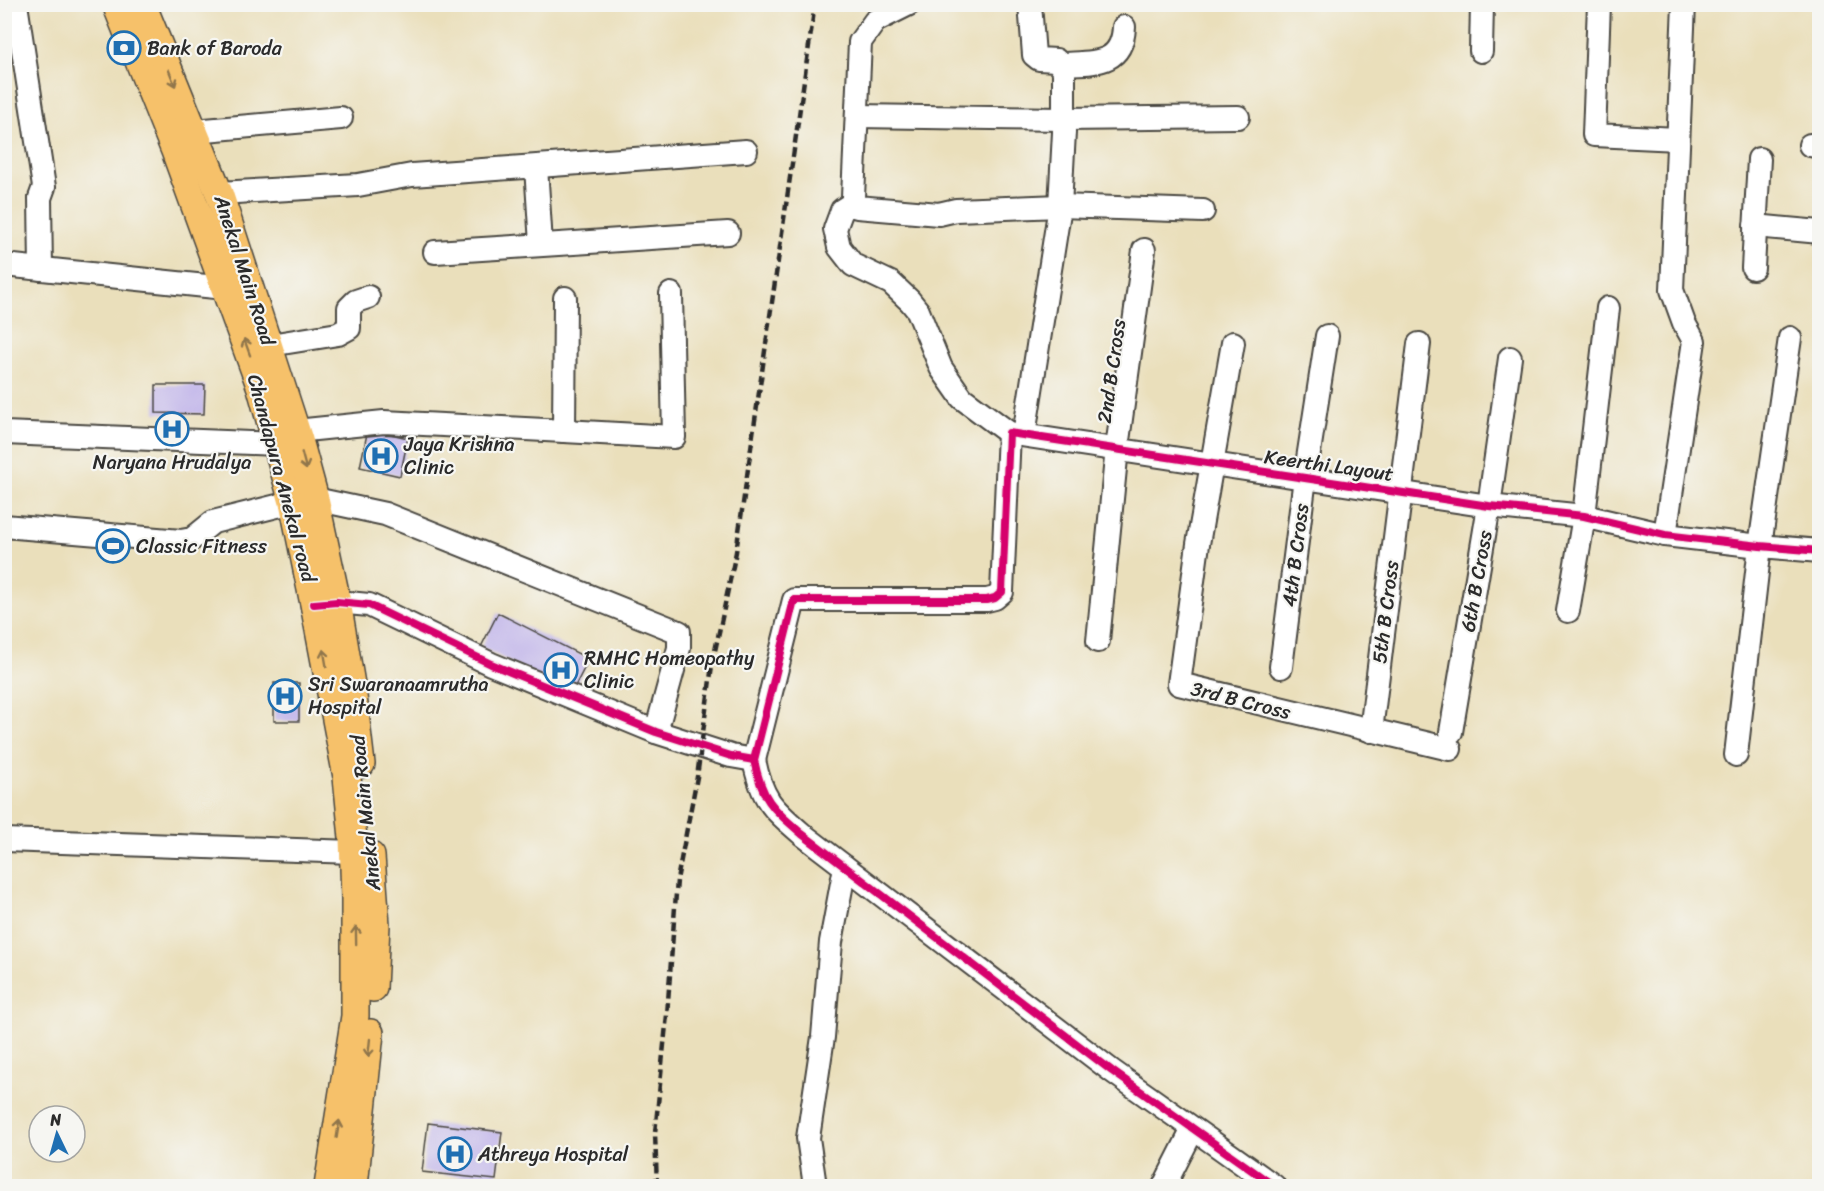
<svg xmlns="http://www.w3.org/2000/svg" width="1824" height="1191" font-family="Sriracha,sans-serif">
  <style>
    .building { fill: #beb1e9 }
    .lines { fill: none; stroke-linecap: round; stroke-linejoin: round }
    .minor-casing { stroke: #484641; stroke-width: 26 }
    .major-casing { stroke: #484641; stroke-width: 30 }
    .minor { stroke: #fff; stroke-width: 22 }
    .major { stroke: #f6c16b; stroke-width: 27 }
    .rail { stroke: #2b2b2b; stroke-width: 4.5; stroke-dasharray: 9 4.5; stroke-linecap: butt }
    .cycleway-casing { stroke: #f6f6f2; stroke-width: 11 }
    .cycleway { stroke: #d6006c; stroke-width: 8 }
    .oneway { stroke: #90764b }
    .labels { text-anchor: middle; stroke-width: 4.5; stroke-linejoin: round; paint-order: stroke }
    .poi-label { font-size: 20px; fill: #2b2b2b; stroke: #f6f6f2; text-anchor: start }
    .street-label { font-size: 20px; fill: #2b2b2b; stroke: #f6f6f2 }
  </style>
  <rect width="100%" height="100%" fill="#f6f6f2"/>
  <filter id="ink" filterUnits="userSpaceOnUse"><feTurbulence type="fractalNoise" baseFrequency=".0167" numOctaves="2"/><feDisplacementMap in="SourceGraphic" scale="12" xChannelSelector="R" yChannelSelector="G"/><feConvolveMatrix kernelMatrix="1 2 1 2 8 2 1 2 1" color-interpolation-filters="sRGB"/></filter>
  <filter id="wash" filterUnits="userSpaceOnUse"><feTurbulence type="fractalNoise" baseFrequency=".008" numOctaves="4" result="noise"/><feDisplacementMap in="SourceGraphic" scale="24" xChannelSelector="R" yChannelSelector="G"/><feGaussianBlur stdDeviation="1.35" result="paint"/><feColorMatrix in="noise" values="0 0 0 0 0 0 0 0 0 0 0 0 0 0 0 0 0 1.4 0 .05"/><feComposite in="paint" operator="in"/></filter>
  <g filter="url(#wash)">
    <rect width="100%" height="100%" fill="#eadfbb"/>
    <g id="blocks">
      <g class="building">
        <polygon points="156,385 205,385 204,414 156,413"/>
        <polygon points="368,429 408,438 400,476 360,467"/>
        <polygon points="498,613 589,659 571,694 481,647"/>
        <rect x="274" y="683" width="25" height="38"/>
        <polygon points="428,1123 502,1132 496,1180 422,1172"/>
      </g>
    </g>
  </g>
  <g filter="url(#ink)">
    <use href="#blocks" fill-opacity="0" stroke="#484641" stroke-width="1.5"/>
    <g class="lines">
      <g class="minor-casing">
        <g id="minor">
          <polyline points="16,4 44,187 40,198 41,269"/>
          <polyline points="909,4 875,21 860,42 853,197 853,203 857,207 939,214 956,210 1060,206 1203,211"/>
          <polyline points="1599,4 1594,135 1678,139"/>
          <polyline points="1481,51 1482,4"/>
          <path d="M1061 64C1092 62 1122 67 1124 27"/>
          <polyline points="857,116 1064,119 1238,117"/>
          <polyline points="178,135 194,131 341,118"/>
          <polyline points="1810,145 1820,147"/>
          <polyline points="536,167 541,244"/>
          <polyline points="219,193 358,185 412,175 746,151"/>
          <polyline points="853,203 842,210 835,229 839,247 853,265 891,283 910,301 918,311 941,368 962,398 1009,433"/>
          <polyline points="1755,226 1820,232"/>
          <polyline points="435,252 728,233"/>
          <polyline points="4,265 225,288"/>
          <polyline points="1753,268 1759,159"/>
          <polyline points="1233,343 1198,544 1179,684 1450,749"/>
          <polyline points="270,345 338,334 349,328 349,308 356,301 368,297"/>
          <polyline points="296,431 384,422 564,431 565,298"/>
          <polyline points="564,431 674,437 671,294"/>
          <polyline points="4,433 276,444"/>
          <polyline points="1024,435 1060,206 1064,132 1064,70 1056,60 1039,59 1034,55 1030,4"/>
          <polyline points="315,499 385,514 679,632 679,648 656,732"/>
          <polyline points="4,526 181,541 192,539 213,522 293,502"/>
          <polyline points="1665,535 1694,341 1684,323 1672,290 1684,4"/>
          <polyline points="321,603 337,602 369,605 491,664 656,732 731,756 754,760 794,600 987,600 995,598 1002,592 1009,433 1489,506 1584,516 1665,535 1760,546 1820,551"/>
          <polyline points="1568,611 1584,516 1608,308"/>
          <polyline points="1098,641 1117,448 1144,250"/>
          <polyline points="1281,667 1305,478 1327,336"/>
          <polyline points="1371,731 1419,344"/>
          <polyline points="1451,732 1489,506 1510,358"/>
          <polyline points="1736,755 1760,546 1790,338"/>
          <path d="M754 760C762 800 772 808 802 834L1112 1071 1274 1186"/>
          <polyline points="4,840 353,852"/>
          <polyline points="815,1186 808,1138 823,1037 831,942 845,867"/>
          <polyline points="1164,1186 1193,1129"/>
        </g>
      </g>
      <g class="major-casing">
        <g id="major">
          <polyline points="116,4 175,151 261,388 293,502 314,604 347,777 353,838 355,899 355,1016 328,1186"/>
          <polyline points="142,4 219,193 299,440 315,499 337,602 353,696 361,764"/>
          <polyline points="371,856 376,925 373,988"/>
          <polyline points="354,1186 370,1033"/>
        </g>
      </g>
      <use href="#minor" class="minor"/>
      <use href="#major" class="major"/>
      <polyline class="rail" points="657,1186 655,1133 667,1015 677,880 697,777 712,665 736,552 815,4"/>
      <g class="cycleway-casing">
        <g id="cycleway">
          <polyline points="314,604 337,602 369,605 491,664 656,732 731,756 754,760 794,600 987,600 995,598 1002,592 1009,433 1489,506 1584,516 1665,535 1760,546 1820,551"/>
          <path d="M754 760C762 800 772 808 802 834L1112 1071 1274 1186"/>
        </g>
      </g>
      <use href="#cycleway" class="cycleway"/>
    </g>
    <defs><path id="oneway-shaft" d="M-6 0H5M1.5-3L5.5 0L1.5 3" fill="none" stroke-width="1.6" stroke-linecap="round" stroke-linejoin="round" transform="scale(1.5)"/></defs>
    <g class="oneway">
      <use href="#oneway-shaft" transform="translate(172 78) rotate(68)"/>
      <use href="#oneway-shaft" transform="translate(247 347) rotate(-110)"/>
      <use href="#oneway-shaft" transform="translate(304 461) rotate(75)"/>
      <use href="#oneway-shaft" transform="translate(325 658) rotate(-100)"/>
      <use href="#oneway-shaft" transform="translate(356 935) rotate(-91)"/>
      <use href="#oneway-shaft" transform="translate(369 1048) rotate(96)"/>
      <use href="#oneway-shaft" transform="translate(338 1129) rotate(-81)"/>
    </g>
  </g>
  <defs>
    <g id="bank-ring" transform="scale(1.725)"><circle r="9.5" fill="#f6f6f2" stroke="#1f6fb2" stroke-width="1.5"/><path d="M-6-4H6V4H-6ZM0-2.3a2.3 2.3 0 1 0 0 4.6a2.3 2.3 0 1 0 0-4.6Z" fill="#1f6fb2"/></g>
    <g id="hospital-ring" transform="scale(1.725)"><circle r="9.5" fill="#f6f6f2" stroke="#1f6fb2" stroke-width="1.5"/><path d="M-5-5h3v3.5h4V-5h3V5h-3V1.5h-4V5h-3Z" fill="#1f6fb2"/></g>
    <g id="stadium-ring" transform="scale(1.725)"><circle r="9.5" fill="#f6f6f2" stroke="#1f6fb2" stroke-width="1.5"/><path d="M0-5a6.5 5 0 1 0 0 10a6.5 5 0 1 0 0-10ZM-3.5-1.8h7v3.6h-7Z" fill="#1f6fb2"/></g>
  </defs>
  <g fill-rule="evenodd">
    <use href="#bank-ring" x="124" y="48"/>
    <use href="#hospital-ring" x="172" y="429"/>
    <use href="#hospital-ring" x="381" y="456"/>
    <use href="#stadium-ring" x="113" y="546"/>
    <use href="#hospital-ring" x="561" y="670"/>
    <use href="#hospital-ring" x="285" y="696"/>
    <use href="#hospital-ring" x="455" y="1154"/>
  </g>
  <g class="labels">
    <g class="poi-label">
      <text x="147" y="55">Bank of Baroda</text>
      <text x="404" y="451">Jaya Krishna<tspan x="404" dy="23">Clinic</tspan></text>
      <text x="172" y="469" text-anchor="middle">Naryana Hrudalya</text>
      <text x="136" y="553">Classic Fitness</text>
      <text x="584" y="665">RMHC Homeopathy<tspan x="584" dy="23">Clinic</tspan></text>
      <text x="308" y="691">Sri Swaranaamrutha<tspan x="308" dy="23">Hospital</tspan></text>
      <text x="478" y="1161">Athreya Hospital</text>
    </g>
    <g class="street-label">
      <text transform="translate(245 270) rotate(72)" y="7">Anekal Main Road</text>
      <text transform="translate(1111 371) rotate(-82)" y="7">2nd B Cross</text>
      <text transform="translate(1329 465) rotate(8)" y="7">Keerthi Layout</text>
      <text transform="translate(282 478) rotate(75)" y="7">Chandapura Anekal road</text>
      <text transform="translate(1295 555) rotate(-83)" y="7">4th B Cross</text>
      <text transform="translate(1476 581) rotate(-80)" y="7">6th B Cross</text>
      <text transform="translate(1385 612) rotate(-83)" y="7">5th B Cross</text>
      <text transform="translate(1241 700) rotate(14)" y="7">3rd B Cross</text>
      <text transform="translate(365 813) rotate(-96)" y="7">Anekal Main Road</text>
    </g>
  </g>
  <rect width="1824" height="1191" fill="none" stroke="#f6f6f2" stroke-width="24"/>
  <g transform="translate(57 1134) rotate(355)"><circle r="28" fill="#f6f6f2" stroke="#a5a5a2" stroke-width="1.5"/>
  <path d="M0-4.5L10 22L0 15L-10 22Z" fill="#1f6fb2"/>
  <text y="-9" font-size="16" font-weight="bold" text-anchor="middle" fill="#2b2b2b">N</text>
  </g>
</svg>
